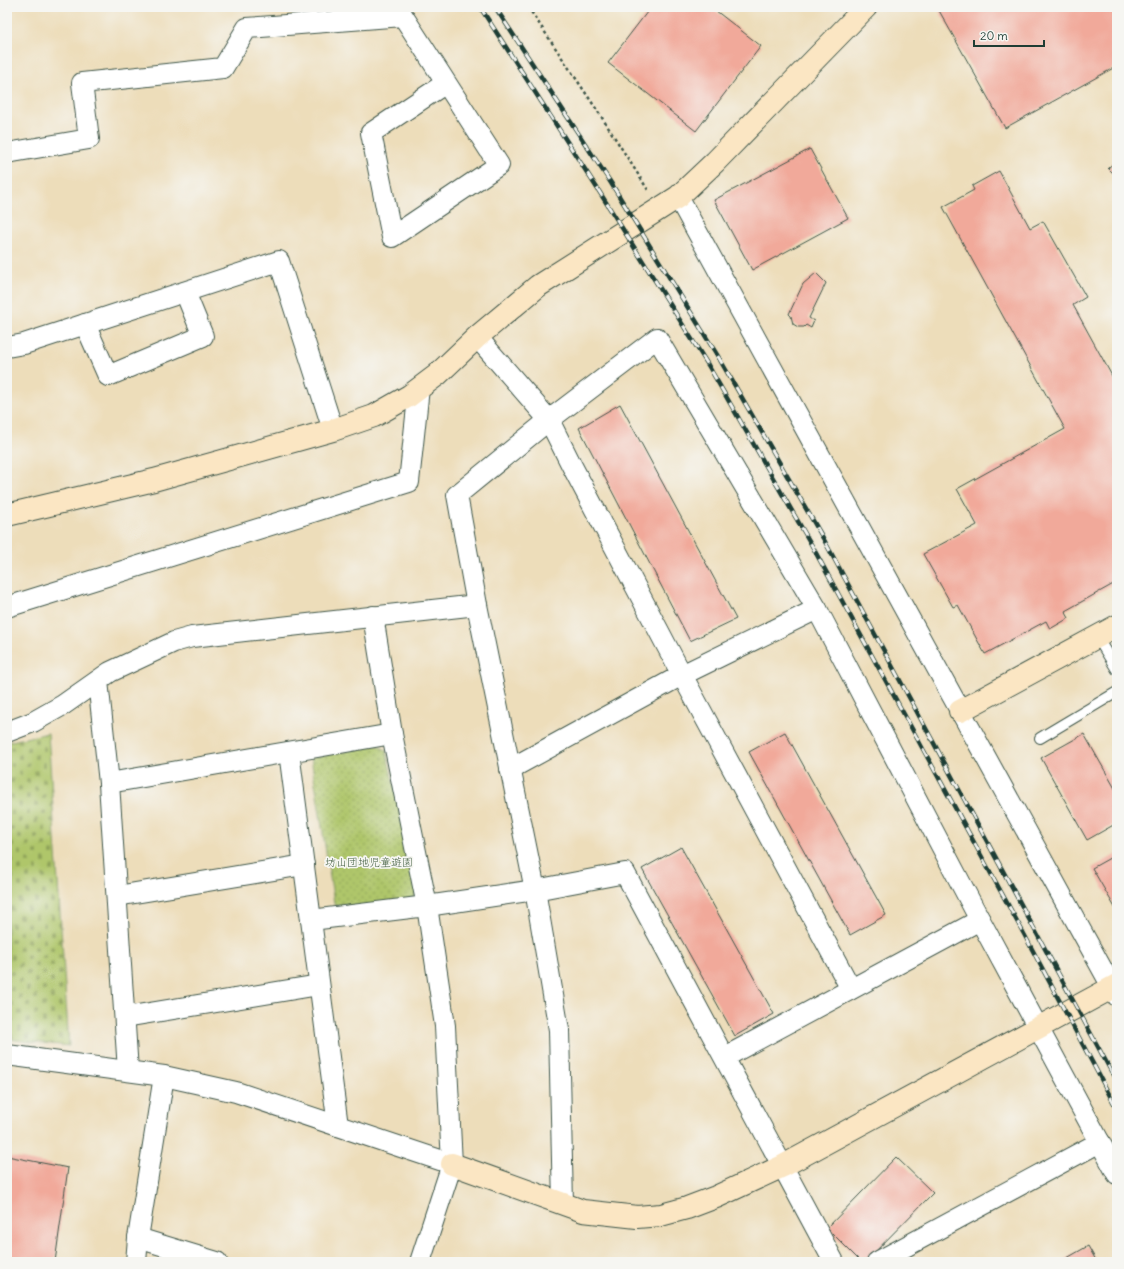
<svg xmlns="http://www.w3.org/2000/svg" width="1124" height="1269" font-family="Delius,'Klee One',sans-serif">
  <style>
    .grass { fill: url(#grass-dots); stroke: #678250 }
    .cemetery { fill: url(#cemetery-stones); stroke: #678250 }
    .building { fill: #f1a99a }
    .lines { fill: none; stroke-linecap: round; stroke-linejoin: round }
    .lane-casing { stroke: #3e5548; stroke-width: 12 }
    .street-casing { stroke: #3e5548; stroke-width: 22 }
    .secondary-casing { stroke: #3e5548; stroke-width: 24 }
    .path { stroke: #3e5548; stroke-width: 2.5; stroke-dasharray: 3 3; stroke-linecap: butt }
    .lane { stroke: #fff; stroke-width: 10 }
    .street { stroke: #fff; stroke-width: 20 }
    .secondary { stroke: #fbe6c3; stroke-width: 22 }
    .rail-casing { stroke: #1f3d34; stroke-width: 4.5 }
    .rail { stroke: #f6f6f2; stroke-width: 3; stroke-dasharray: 9; stroke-linecap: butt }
    .labels { text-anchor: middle; stroke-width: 3.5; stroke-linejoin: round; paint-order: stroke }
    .park-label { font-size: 11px; fill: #435f42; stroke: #f6f6f2 }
  </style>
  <defs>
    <pattern id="grass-dots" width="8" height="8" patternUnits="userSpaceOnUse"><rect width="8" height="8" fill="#afc66b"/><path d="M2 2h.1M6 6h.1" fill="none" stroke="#8ea259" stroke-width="1.8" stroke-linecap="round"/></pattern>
    <pattern id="cemetery-stones" width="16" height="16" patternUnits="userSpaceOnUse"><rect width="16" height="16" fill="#afc66b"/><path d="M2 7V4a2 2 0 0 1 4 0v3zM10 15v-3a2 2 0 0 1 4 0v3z" fill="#8ea259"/></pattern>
  </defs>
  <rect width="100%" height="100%" fill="#f6f6f2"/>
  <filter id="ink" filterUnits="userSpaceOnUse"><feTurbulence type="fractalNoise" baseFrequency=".025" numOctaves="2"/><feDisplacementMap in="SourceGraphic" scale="8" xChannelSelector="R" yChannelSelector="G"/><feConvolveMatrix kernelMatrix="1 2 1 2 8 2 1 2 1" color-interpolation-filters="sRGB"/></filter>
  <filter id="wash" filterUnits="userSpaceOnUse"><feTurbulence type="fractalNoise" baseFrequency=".012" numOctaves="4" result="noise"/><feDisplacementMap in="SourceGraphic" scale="16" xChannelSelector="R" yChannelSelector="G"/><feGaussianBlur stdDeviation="0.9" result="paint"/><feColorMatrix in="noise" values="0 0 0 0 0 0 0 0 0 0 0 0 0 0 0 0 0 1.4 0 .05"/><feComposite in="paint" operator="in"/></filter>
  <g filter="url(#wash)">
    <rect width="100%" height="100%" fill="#edddba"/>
    <polygon class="grass" points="377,745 386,750 418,891 411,902 335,909 311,758"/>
    <polygon class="cemetery" points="48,733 69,1046 7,1039 7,742"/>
    <g id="blocks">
      <g class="building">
        <polygon points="651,7 711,7 761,46 696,131 608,63"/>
        <polygon points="937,7 1117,7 1117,66 1005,128"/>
        <polygon points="810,149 848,218 752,270 714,200"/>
        <polygon points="1117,160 1117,177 1108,168"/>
        <polygon points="999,171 1030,228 1043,221 1086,297 1073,305 1117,385 1117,582 1065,611 1069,618 1050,629 1046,621 985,654 958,605 953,607 923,554 977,525 957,489 1065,429 943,207 974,190 972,186"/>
        <polygon points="816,273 826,283 809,318 814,321 811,328 806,325 804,327 798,327 793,324 791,316 789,314 803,284"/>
        <polygon points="620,404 736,619 690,641 579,428"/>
        <polygon points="785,732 886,915 850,935 749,752"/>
        <polygon points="1084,734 1117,792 1117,823 1087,840 1041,758"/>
        <polygon points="681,847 774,1014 735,1036 642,869"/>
        <polygon points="1117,854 1117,911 1092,868"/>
        <polygon points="7,1072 10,1072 8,1085 7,1085"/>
        <polygon points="7,1156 68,1168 55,1262 7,1262"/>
        <polygon points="896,1157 933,1193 865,1262 861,1262 827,1228"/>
        <polygon points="1088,1246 1097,1262 1060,1262"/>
      </g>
    </g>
  </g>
  <g filter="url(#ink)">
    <use href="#blocks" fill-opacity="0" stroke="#3e5548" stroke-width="1"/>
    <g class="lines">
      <g class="lane-casing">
        <g id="lane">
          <polyline points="1097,637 1117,670"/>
          <polyline points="1040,738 1117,692"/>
        </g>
      </g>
      <g class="street-casing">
        <g id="street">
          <polyline points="7,153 89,139 82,83 223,68 247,28 403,16 499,165 392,237 371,133 446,83"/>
          <polyline points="678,197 1117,996"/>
          <polyline points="85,324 108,376 203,336 185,292"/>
          <polyline points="477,337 549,420 572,466 682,675 851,989"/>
          <polyline points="7,347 24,344 279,261 333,430"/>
          <polyline points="7,607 409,482 419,388"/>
          <polyline points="373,616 392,734"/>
          <polyline points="98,681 109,783 128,1071"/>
          <polyline points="7,732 33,722 63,705 110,672 174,642 192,637 477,605"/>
          <polyline points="289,752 338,1126"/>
          <polyline points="510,769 682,675 817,609"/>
          <polyline points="109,783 392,734 427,906 445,1026 452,1164 420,1262"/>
          <polyline points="117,896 304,865"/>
          <polyline points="311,920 427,906 535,890 625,873 834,1262"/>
          <polyline points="125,1017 319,985"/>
          <polyline points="7,1055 164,1076 236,1092 452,1164"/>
          <polyline points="725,1057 980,920"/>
          <polyline points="563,1204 559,1030 535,890 477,605 457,495 549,420 657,338 817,609 980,920 1117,1174"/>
          <polyline points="138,1238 217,1262"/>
          <polyline points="136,1262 138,1238 164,1076"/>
          <polyline points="877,1262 1100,1142"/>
        </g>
      </g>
      <g class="secondary-casing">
        <g id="secondary">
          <polyline points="7,515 154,480 333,430 374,416 409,396 437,375 477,337 538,286 678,197 715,162 866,7"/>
          <polyline points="960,711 1117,626"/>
          <polyline points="452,1164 583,1211 637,1217 661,1215 687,1208 716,1197 783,1166 1117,985"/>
        </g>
      </g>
      <polyline class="path" points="528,7 599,113 648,190"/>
      <use href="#lane" class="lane"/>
      <use href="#street" class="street"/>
      <use href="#secondary" class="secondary"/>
      <g class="rail-casing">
        <g id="rail">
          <polyline points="480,7 597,188 708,365 811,544 1024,934 1117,1109"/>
          <polyline points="495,7 611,183 719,358 823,538 1117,1082"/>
        </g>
      </g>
      <use href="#rail" class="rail"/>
    </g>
  </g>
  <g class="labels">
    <g class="park-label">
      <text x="369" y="866">坊山団地児童遊園</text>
    </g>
  </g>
  <rect width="1124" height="1269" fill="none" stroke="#f6f6f2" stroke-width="24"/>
  <path d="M974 40v6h70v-6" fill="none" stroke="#1f3d34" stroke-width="2"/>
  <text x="980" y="40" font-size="12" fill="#1f3d34" stroke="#f6f6f2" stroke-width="3" paint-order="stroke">20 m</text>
</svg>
